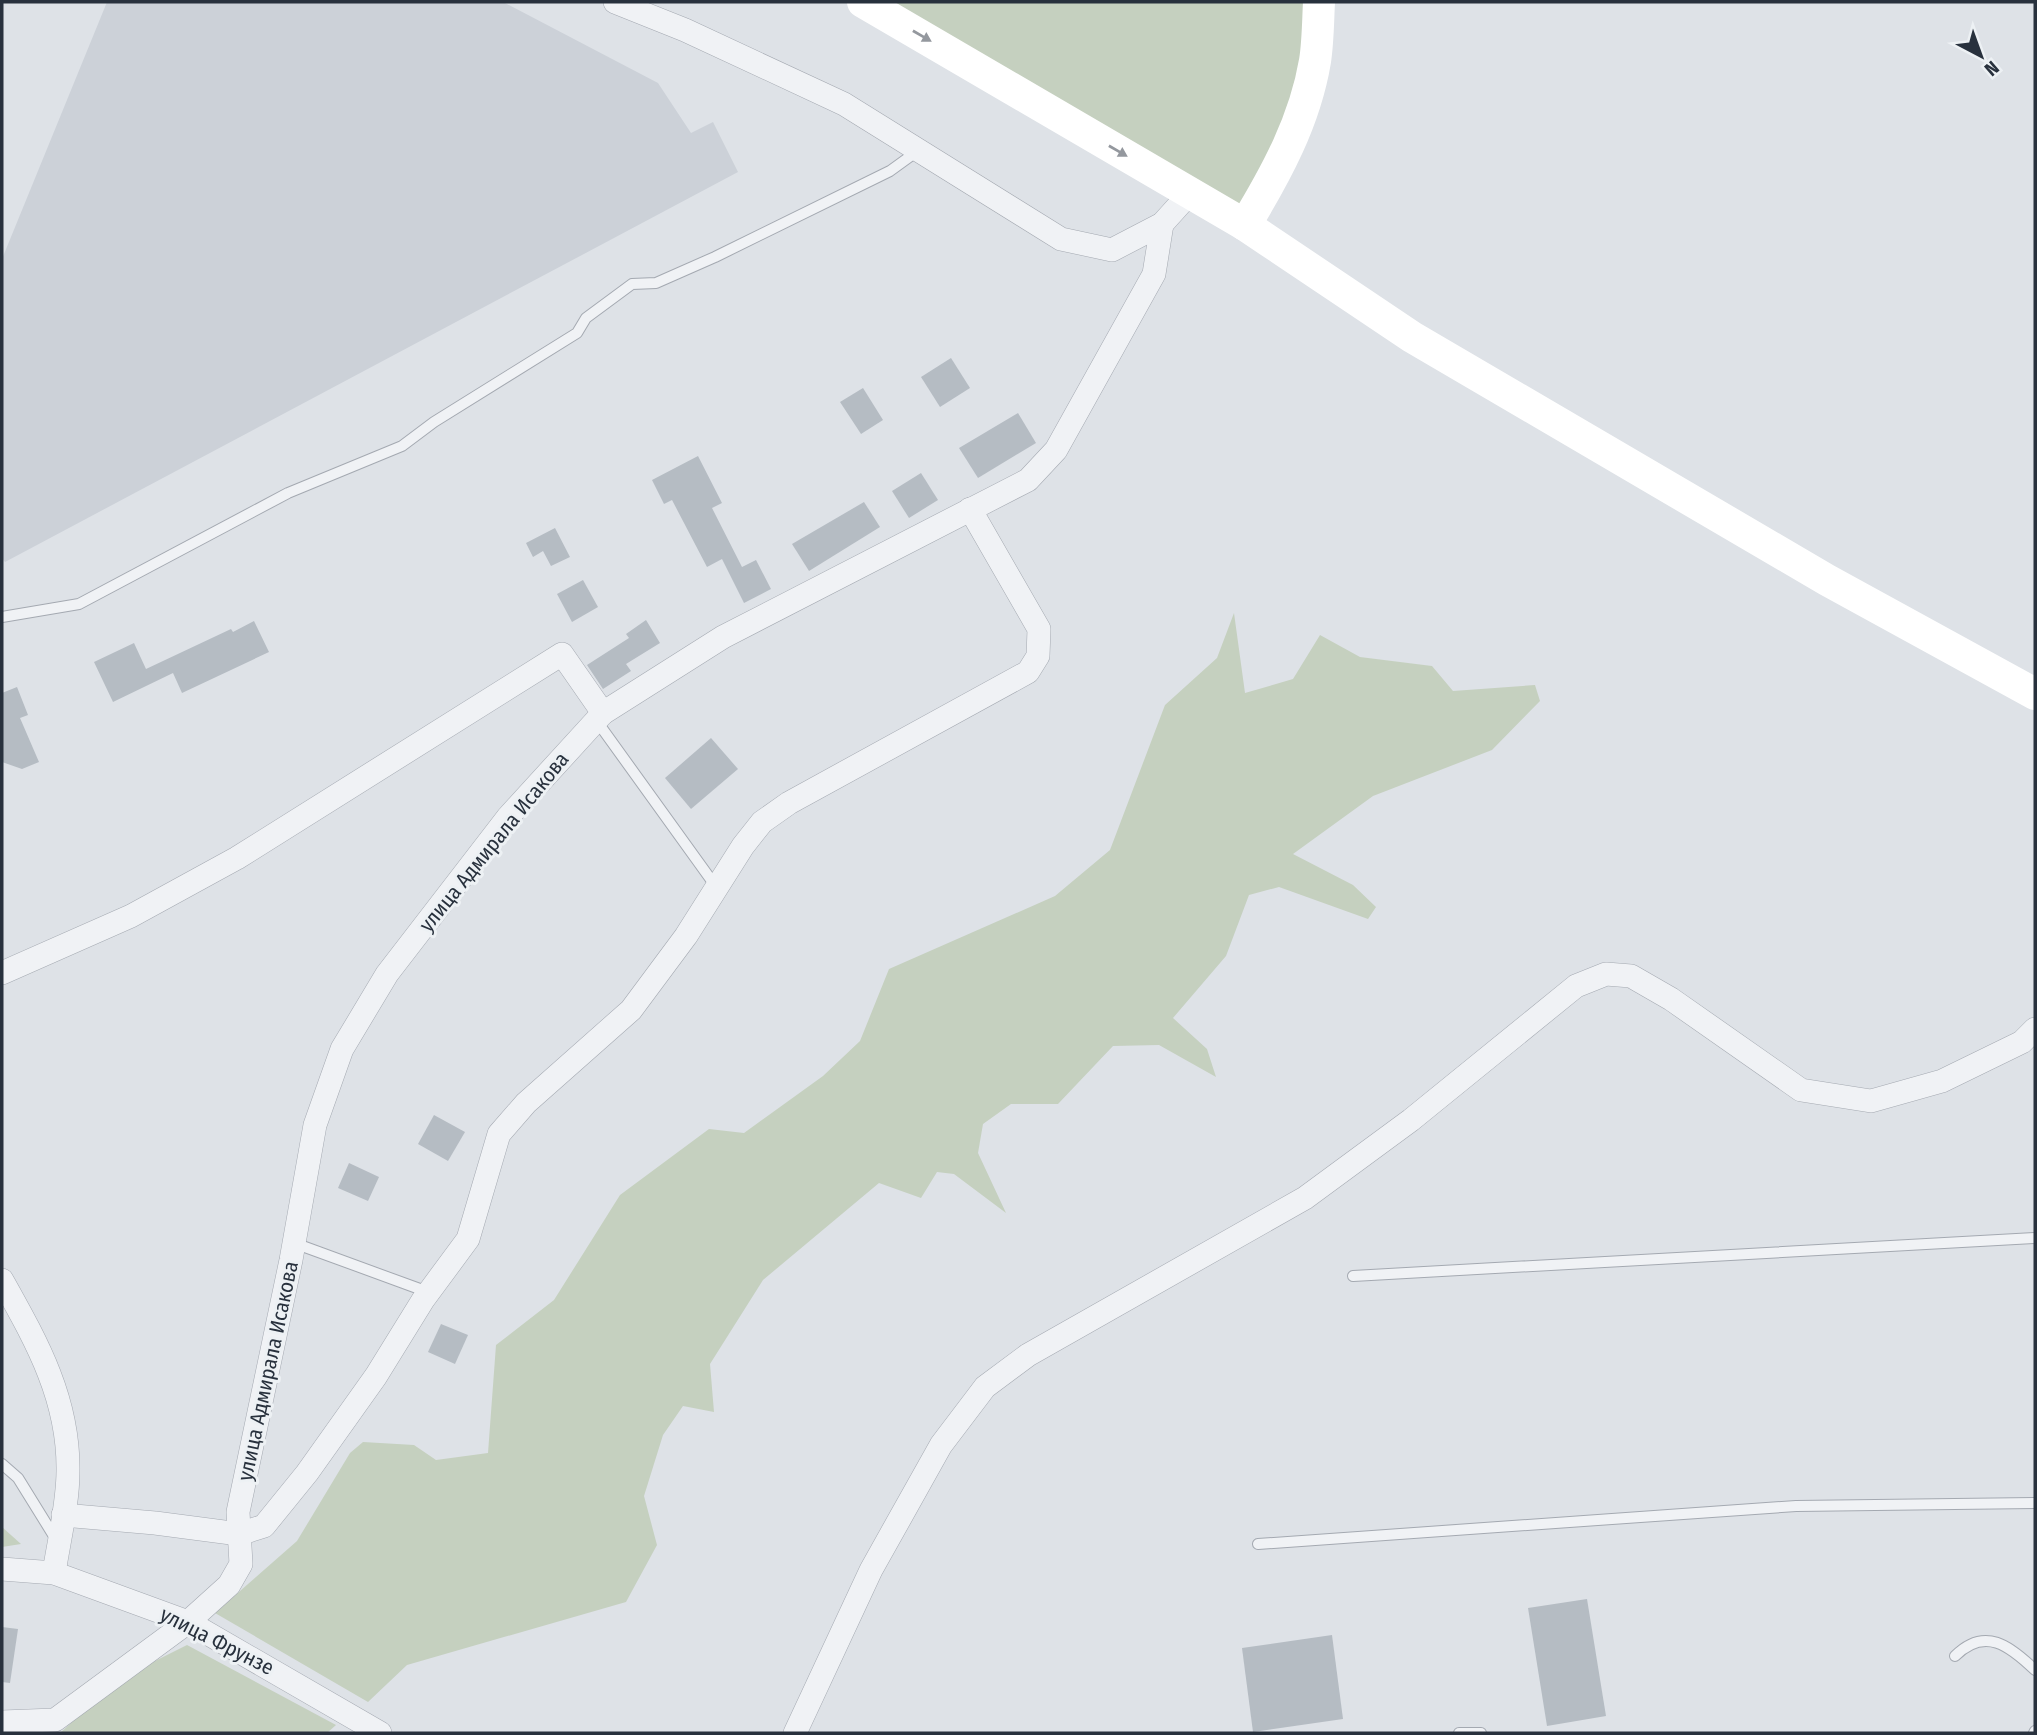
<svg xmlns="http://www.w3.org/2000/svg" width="2037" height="1735" font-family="'Fira Sans Condensed',sans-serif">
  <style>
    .built { fill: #ccd1d8 }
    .green { fill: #c5d0bf }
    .building { fill: #b5bcc3 }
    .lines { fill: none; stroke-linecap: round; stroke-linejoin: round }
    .lane-casing { stroke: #a4a9b1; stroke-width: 12 }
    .street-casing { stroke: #a4a9b1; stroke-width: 24 }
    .lane { stroke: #f0f2f5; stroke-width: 10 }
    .street { stroke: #f0f2f5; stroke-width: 23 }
    .secondary { stroke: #fff; stroke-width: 32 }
    .oneway { fill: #94989e }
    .labels { text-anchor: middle; stroke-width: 6; stroke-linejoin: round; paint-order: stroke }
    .street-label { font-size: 21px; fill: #28313d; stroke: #edf1f4 }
  </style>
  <rect width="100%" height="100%" fill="#dee2e7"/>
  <polygon class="built" points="107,2 503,2 658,83 691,133 713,122 738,172 5,562 2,558 2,259"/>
  <g class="green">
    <polygon points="874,2 1314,2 1310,63 1244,217"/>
    <polygon points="1234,613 1245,693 1293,679 1320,635 1360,657 1432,666 1453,691 1535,685 1540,701 1492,750 1373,796 1293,854 1353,885 1376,907 1368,919 1279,887 1249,895 1226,956 1173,1018 1207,1049 1216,1077 1159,1045 1113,1046 1058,1104 1011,1104 983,1124 978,1153 1006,1213 954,1174 937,1172 921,1198 879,1183 763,1280 710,1364 714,1412 683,1406 663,1435 644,1496 657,1545 626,1602 407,1665 368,1702 215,1613 297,1541 350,1453 363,1442 414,1445 436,1460 488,1453 496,1345 554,1300 620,1195 709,1129 744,1133 823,1076 860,1041 889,969 1055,896 1110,850 1165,705 1217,658"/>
    <polygon points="2,1527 21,1544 2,1547"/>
    <polygon points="187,1645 336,1725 327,1733 60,1733 119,1679"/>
  </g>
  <g class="building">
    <polygon points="951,358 970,388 940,407 921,377"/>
    <polygon points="863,388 883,420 861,434 840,402"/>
    <polygon points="1018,413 1036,443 978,478 959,448"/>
    <polygon points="698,456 722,503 712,508 742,567 756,560 771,589 744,603 722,559 707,567 672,500 664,504 652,480"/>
    <polygon points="921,473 938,500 909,518 892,491"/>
    <polygon points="864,502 880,527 809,571 792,544"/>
    <polygon points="555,528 570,557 551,566 543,551 533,557 526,543"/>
    <polygon points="583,580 598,607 572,622 557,594"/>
    <polygon points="646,620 660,643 626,664 631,671 603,689 587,665 629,638 626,634"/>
    <polygon points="254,621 269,652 182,693 173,673 113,702 94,662 134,643 146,669 231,629 233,632"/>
    <polygon points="17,687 28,715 20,718 39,762 22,769 2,762 2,693"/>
    <polygon points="711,738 738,769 691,809 665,778"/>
    <polygon points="434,1115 465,1132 448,1161 418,1144"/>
    <polygon points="349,1163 379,1177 368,1201 338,1188"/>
    <polygon points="441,1324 468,1335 455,1364 428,1352"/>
    <polygon points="1587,1599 1606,1716 1547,1726 1528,1608"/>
    <polygon points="2,1627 18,1629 10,1683 2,1682"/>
    <polygon points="1332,1635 1343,1719 1253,1732 1242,1648"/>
  </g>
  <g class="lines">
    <g class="lane-casing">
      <g id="lane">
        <polyline points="2,617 79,604 288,493 402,446 434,422 577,333 586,318 632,284 656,283 715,257 890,171 919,150"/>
        <polyline points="596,720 717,888"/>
        <polyline points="294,1243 428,1292"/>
        <polyline points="1353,1276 2035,1238"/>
        <polyline points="2,1464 18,1478 57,1541"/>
        <polyline points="1258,1544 1796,1506 2035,1503"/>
        <path d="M1955 1656C1985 1626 2010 1646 2035 1670"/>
        <polyline points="1459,1733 1481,1733"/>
        <polyline points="2034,1733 2035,1731"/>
      </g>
    </g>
    <g class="street-casing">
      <g id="street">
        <polyline points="615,2 685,30 844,104 1061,239 1112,250 1162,224 1190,193"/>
        <polyline points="2,973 131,916 237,858 562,654 603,713"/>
        <path d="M2 1280C36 1341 69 1398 68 1471 68 1504 59 1540 54 1573"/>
        <polyline points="63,1515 155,1523 239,1534 264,1526 307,1473 376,1376 423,1300 468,1239 499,1134 526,1103 631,1010 686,936 743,846 762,822 789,803 1028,672 1038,656 1039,629 970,509"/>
        <polyline points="2,1569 54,1573 188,1622 380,1733"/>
        <polyline points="2,1722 55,1720 188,1622 229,1585 241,1564 238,1512 291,1260 315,1125 342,1049 387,974 508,817 603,713 723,637 1028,480 1056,450 1154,274 1162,224"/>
        <polyline points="795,1733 871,1570 941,1445 985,1387 1028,1355 1305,1198 1411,1120 1576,986 1606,974 1631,976 1671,999 1801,1090 1871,1101 1942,1081 2022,1042 2035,1029"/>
      </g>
    </g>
    <use href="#lane" class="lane"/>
    <use href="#street" class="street"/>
    <g class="secondary">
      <polyline points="863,2 1245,225 1412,337 1827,580 2035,694"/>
      <path d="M1245 225C1276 174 1305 121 1315 61 1318 42 1318 21 1319 2"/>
    </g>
  </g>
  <defs><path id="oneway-solid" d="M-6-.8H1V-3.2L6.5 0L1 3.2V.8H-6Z" transform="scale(1.75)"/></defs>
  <g class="oneway">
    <use href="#oneway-solid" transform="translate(922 36) rotate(30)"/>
    <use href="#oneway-solid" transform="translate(1118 151) rotate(30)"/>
  </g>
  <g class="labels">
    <g class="street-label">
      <text transform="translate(494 842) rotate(-51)" y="7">улица Адмирала Исакова</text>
      <text transform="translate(268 1371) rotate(-78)" y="7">улица Адмирала Исакова</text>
      <text transform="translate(217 1641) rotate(27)" y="7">улица Фрунзе</text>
    </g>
  </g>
  <rect width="2037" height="1735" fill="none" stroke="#28313d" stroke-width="7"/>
  <g transform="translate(1981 56) rotate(139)" stroke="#edf1f4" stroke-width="5" paint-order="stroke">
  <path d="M0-5L12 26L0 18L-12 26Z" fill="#28313d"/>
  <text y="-10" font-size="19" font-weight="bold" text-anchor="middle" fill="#28313d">N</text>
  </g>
</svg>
